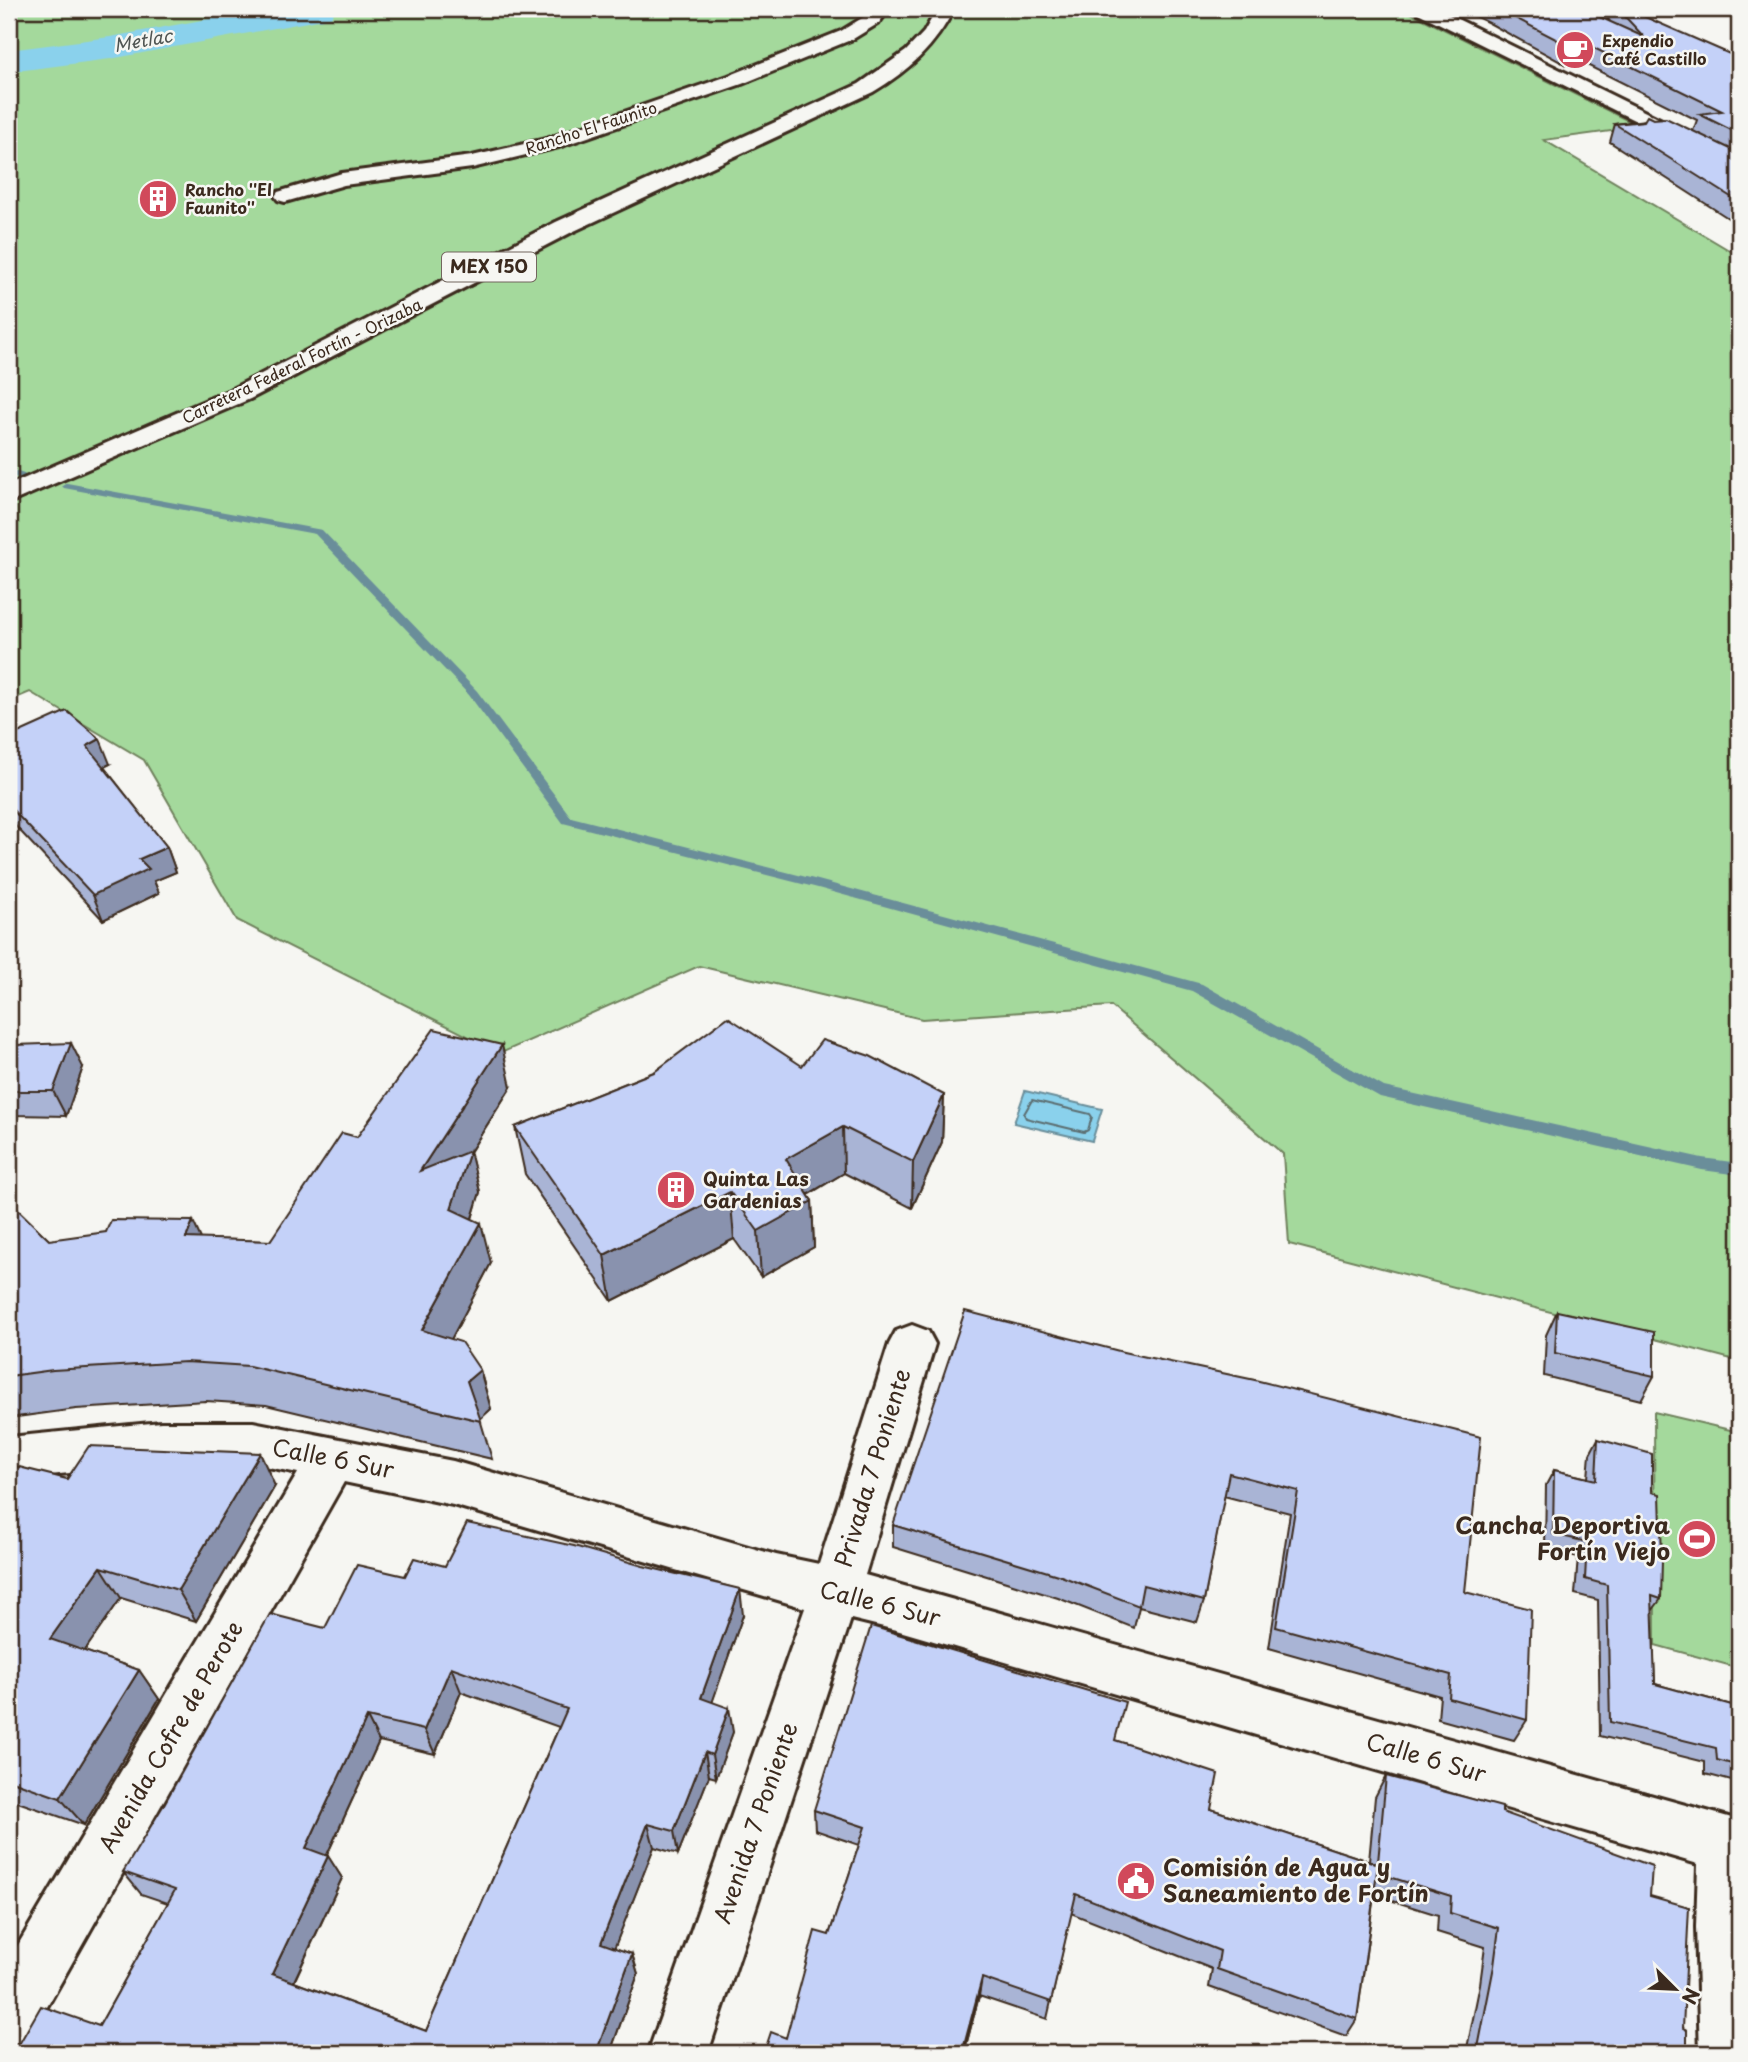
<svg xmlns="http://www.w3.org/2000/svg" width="1748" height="2062" font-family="'Playpen Sans',sans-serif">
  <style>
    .green { fill: #a4d99c; stroke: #70825d; stroke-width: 2 }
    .water { fill: #8ad1ec; stroke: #6a8e9a; stroke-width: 2 }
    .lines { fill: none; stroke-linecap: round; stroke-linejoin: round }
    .shore { stroke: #5b6d70; stroke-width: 2 }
    .stream { fill: #6a8e9a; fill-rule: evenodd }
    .river { fill: #8ad1ec; fill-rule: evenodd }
    .street-casing { stroke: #3b2a1e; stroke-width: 6 }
    .secondary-casing { stroke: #3b2a1e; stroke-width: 6 }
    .primary-casing { stroke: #3b2a1e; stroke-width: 6 }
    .street { fill: #f6f6f2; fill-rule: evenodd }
    .secondary { fill: #f6f6f2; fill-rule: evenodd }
    .primary { fill: #f6f6f2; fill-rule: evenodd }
    .wall { fill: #a9b4d5; stroke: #3b2a1e; stroke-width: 2; fill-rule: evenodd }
    .shaded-wall { fill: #8992ae; stroke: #3b2a1e; stroke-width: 2 }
    .building { fill: #c4d1f8; stroke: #3b2a1e; stroke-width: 2; fill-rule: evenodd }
    .labels { text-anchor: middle; stroke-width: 5; stroke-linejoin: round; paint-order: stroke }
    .far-poi-label { font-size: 16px; font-weight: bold; fill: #3b2a1e; stroke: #f6f6f2; text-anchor: start }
    .far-street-label { font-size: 16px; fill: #3b2a1e; stroke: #f6f6f2 }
    .far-water-label { font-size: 18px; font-style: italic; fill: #4f5452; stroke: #f6f6f2 }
    .shield { fill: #f6f6f2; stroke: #73675e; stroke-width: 2 }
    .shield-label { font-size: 18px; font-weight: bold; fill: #3b2a1e }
    .poi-label { font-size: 19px; font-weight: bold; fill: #3b2a1e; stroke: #f6f6f2; text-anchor: start }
    .near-street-label { font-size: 23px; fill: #3b2a1e; stroke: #f6f6f2 }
    .near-poi-label { font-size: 23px; font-weight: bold; fill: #3b2a1e; stroke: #f6f6f2; text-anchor: end }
  </style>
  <rect width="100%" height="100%" fill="#f6f6f2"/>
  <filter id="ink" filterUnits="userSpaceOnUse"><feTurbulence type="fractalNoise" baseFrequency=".0143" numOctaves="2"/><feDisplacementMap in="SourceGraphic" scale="14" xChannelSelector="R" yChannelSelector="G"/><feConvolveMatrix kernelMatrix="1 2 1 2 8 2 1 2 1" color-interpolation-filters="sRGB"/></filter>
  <g filter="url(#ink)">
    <g class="green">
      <polygon points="9,9 1403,9 1641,127 1544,140 1739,256 1739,1361 1289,1244 1283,1154 1111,1006 922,1019 699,966 501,1053 237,920 144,760 30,692 9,701"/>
      <polygon points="1654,1412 1739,1432 1739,1668 1655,1645"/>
    </g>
    <polygon class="water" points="1025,1091 1102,1109 1092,1141 1014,1123"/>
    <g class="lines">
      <polygon class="shore" points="1032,1100 1090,1114 1092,1117 1088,1130 1084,1132 1026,1118 1024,1114"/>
      <g class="stream">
        <polygon points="9,469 24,474 26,476 21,479 9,475"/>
        <polygon points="67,483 322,530 477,691 571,817 818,880 1202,984 1384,1087 1702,1158 1739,1163 1739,1175 1702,1170 1380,1097 1192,991 818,888 563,823 469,695 315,534 64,488 62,486"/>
      </g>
      <polygon class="river" points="262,9 336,9 331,17 318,20 110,59 9,72 9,50 110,37"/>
      <g class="street-casing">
        <g id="street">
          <polygon points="872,9 889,9 879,23 853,39 742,84 559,147 472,168 344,185 285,202 278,200 275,196 278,192 342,173 472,156 546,139 728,76 841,31 867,15"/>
          <polygon points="912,1325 928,1331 935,1344 865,1575 1739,1820 1739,2053 1700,2053 1696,1927 1698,1864 896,1630 851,1619 708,2053 648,2053 805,1608 453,1505 344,1482 30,2037 9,2045 9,1960 298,1473 253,1464 161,1464 9,1479 9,1437 161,1422 253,1422 453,1461 776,1555 819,1564 889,1344 896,1331"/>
        </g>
      </g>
      <g class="secondary-casing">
        <polygon id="secondary" points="1415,9 1437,9 1739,158 1739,172 1418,13"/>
      </g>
      <g class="primary-casing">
        <path id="primary" d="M937 9H954C935 47 908 71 873 92L572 232 250 399 9 503V485L232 389 556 222 859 84 906 51 924 32Z"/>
      </g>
      <use href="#street" class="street"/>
      <use href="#secondary" class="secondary"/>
      <use href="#primary" class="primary"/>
    </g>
    <g class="wall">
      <polygon points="1460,9 1582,9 1610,21 1608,19 1611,9 1618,9 1739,58 1739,227 1728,218 1610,142 1615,124 1653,119 1693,131 1697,120 1583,63 1566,65 1489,23"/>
      <polygon points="9,737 110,764 104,767 167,847 176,872 154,881 159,893 103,920 9,819"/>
      <polygon points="802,1066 944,1095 942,1142 912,1208 844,1173 808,1195 812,1201 814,1247 761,1277 734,1239 612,1301 525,1174 515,1127 654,1072"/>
      <polygon points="83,1067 66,1116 15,1115 9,1103 9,1068"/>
      <polygon points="511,1087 470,1152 480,1192 472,1219 491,1263 451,1339 480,1370 491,1409 480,1419 492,1459 266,1405 206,1401 76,1409 9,1418 9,1201 49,1240 201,1239 270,1241 357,1137"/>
      <polygon points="1557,1311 1654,1376 1641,1400 1544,1376 1546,1335"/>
      <polygon points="1123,1352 1465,1592 1527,1720 1514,1740 1438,1719 1440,1696 1269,1648 1290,1513 1224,1496 1204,1601 1197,1622 1139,1607 1134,1628 1058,1598 893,1547 893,1525"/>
      <polygon points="1598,1439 1652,1492 1661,1599 1652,1611 1655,1684 1739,1707 1739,1783 1705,1774 1705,1762 1600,1736 1598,1600 1575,1594 1578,1557 1545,1549 1546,1485 1554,1470 1588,1478 1590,1454"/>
      <polygon points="9,1468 67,1479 275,1486 196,1621 121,1598 84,1651 139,1670 159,1699 84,1825 9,1799"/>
      <path d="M445 1566 743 1615 712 1702 733 1732 716 1778 709 1776 678 1854 654 1847 614 1948 632 1954 638 1974 610 2053H14L99 2026 168 1903 141 1894 123 1872 325 1628 405 1576ZM461 1692 559 1727 426 2031 294 1982 342 1878 327 1855 379 1741 435 1754Z"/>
      <polygon points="1386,1776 1502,1812 1650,1896 1683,2028 1687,2053 1466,2053 1480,1984 1485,1947 1437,1932 1438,1915 1374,1895 1357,2019 1346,2036 1209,1987 1212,1969 1071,1913 1047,2019 979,1996 964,2053 764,2053 786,2038 829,1935 859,1845 815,1830 814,1810 1211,1809 1369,1861 1375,1797"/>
    </g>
    <g class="shaded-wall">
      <polygon points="1588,45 1583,63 1566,65 1571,47"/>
      <polygon points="100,739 110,764 97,770 87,746"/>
      <polygon points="167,847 176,872 154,881 159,893 103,920 93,895 139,859"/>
      <polygon points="71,1043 83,1067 66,1116 53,1091"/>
      <polygon points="502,1045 511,1087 432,1212 420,1171"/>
      <polygon points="944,1095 942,1142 912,1208 913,1162"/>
      <polygon points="843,1127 844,1173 788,1206 786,1159"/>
      <polygon points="470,1151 480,1192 462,1250 451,1209"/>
      <polygon points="730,1192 734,1239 612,1301 604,1255"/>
      <polygon points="812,1201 814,1247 761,1277 758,1231"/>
      <polygon points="193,1221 211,1261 186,1238"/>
      <polygon points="481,1223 491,1263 435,1370 422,1330"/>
      <polygon points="480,1370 491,1409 479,1420 467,1381"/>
      <polygon points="260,1453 275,1486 196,1621 178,1590"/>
      <polygon points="101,1567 121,1598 72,1669 50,1639"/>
      <polygon points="740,1589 743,1615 705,1723 701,1698"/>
      <polygon points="451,1667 461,1692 435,1754 424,1730"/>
      <polygon points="139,1670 159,1699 84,1825 60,1798"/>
      <polygon points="729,1708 733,1732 716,1778 712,1755"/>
      <polygon points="367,1717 379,1741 320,1870 306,1848"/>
      <polygon points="705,1752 709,1776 678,1854 674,1831"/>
      <polygon points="648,1824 654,1847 608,1964 601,1943"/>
      <polygon points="328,1856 342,1878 288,1994 272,1974"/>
      <polygon points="632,1954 638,1974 610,2053 596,2053"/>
      <polygon points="982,1978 979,1996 964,2053 962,2053"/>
    </g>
    <g class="building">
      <polygon points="1498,9 1582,9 1644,37 1618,9 1627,9 1739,58 1739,134 1699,114 1722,111 1588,45 1571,47"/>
      <polygon points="1647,116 1653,119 1666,118 1739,153 1739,202 1615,124 1644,121"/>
      <polygon points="67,711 100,739 87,746 167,847 139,859 149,869 93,895 9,806 9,737"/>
      <polygon points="728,1017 802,1066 822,1040 870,1056 944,1095 913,1162 843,1127 786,1159 812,1201 758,1231 730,1192 604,1255 515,1127 654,1072"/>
      <polygon points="434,1029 502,1045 420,1171 470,1151 451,1209 481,1223 422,1330 461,1342 480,1370 467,1381 481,1421 249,1366 186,1362 53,1370 9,1376 9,1201 49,1240 106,1232 111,1220 193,1221 186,1238 270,1241 342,1133 357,1137"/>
      <polygon points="71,1043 53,1091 9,1091 9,1068 15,1045"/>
      <polygon points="965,1311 1123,1352 1255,1380 1481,1437 1465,1592 1531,1609 1527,1720 1449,1698 1451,1675 1276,1627 1298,1491 1229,1473 1204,1601 1143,1585 1139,1606 1061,1576 893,1525"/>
      <polygon points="1557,1311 1654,1332 1654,1376 1555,1353"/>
      <polygon points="1598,1439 1652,1454 1652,1492 1660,1494 1662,1560 1661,1599 1652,1596 1655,1684 1739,1707 1739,1766 1717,1760 1716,1748 1610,1722 1607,1585 1585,1579 1587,1542 1553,1534 1554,1470 1596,1480"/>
      <polygon points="89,1446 260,1453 178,1590 101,1567 50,1639 139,1670 60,1798 9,1780 9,1468 11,1465 67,1479"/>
      <path d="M467 1523 574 1546 643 1566 740 1589 701 1698 729 1708 712 1755 705 1752 674 1831 648 1824 601 1943 632 1954 596 2053H14L41 2006 99 2026 175 1890 123 1872 163 1806 270 1614 325 1628 357 1565 405 1576 414 1558 445 1566ZM451 1667 567 1709 426 2031 272 1974 328 1856 306 1848 367 1717 424 1730Z"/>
      <polygon points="871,1626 1125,1702 1115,1740 1218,1774 1211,1809 1378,1864 1357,2019 1217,1969 1220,1951 1076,1894 1051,2002 982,1978 962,2053 764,2053 771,2032 786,2038 815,1931 829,1935 865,1827 814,1810"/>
      <polygon points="1386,1776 1502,1807 1502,1812 1652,1866 1650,1896 1689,1907 1683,2028 1687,2030 1687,2053 1477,2053 1494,1966 1499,1928 1450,1913 1451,1896 1377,1873"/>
    </g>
  </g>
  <defs>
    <g id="cafe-disc" transform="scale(2.0125)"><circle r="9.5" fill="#d1495b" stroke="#f6f6f2"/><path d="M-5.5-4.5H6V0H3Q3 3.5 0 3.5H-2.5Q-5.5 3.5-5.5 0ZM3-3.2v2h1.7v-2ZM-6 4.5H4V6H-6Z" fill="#fff"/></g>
    <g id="building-disc" transform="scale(2.0125)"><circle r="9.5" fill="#d1495b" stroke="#f6f6f2"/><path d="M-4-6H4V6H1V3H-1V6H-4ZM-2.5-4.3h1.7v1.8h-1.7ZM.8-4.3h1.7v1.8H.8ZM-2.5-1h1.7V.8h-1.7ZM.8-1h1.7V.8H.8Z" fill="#fff"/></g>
    <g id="stadium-disc" transform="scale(2.0125)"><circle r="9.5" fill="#d1495b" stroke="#f6f6f2"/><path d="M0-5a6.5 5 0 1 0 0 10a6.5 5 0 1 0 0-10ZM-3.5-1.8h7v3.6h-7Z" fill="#fff"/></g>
    <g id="civic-disc" transform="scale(2.0125)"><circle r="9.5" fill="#d1495b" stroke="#f6f6f2"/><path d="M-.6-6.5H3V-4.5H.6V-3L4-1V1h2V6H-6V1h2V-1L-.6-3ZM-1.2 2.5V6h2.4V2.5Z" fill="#fff"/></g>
  </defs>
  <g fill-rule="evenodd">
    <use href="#cafe-disc" x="1575" y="50"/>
    <use href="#building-disc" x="158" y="199"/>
    <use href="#building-disc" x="676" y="1190"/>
    <use href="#stadium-disc" x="1697" y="1539"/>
    <use href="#civic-disc" x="1136" y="1881"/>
  </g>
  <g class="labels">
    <g class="far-poi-label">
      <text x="1602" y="47">Expendio<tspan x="1602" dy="18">Café Castillo</tspan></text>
      <text x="185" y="196">Rancho ''El<tspan x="185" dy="18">Faunito''</tspan></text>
    </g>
    <g class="far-street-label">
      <text transform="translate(591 128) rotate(-18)" y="6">Rancho El Faunito</text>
      <text transform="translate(302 361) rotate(-26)" y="6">Carretera Federal Fortín - Orizaba</text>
    </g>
    <g class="far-water-label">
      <text transform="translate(143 41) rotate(-10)" y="6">Metlac</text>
    </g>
    <rect class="shield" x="442" y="252.5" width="94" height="29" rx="5"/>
    <g class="shield-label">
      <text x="489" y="273">MEX 150</text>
    </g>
    <g class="poi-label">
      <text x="703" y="1186">Quinta Las<tspan x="703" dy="22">Gardenias</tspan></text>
    </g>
    <g class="near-street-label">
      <text transform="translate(333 1459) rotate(11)" y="8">Calle 6 Sur</text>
      <text transform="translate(873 1468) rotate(-73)" y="8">Privada 7 Poniente</text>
      <text transform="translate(880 1604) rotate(14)" y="8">Calle 6 Sur</text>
      <text transform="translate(171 1737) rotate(-60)" y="8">Avenida Cofre de Perote</text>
      <text transform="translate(1426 1758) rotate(16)" y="8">Calle 6 Sur</text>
      <text transform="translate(756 1823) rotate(-71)" y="8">Avenida 7 Poniente</text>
    </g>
    <g class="near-poi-label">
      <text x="1670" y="1534">Cancha Deportiva<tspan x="1670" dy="26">Fortín Viejo</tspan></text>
      <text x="1163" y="1876" text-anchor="start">Comisión de Agua y<tspan x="1163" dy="26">Saneamiento de Fortín</tspan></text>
    </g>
  </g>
  <rect width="1748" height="2062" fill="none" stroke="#f6f6f2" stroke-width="35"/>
  <rect x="18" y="18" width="1713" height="2027" fill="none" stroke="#3b2a1e" stroke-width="2.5" filter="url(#ink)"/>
  <g transform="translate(1675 1989) rotate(114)" stroke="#f6f6f2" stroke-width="5" paint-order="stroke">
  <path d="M0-5L12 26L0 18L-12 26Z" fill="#3b2a1e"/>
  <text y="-10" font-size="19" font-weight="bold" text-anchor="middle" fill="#3b2a1e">N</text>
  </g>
</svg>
